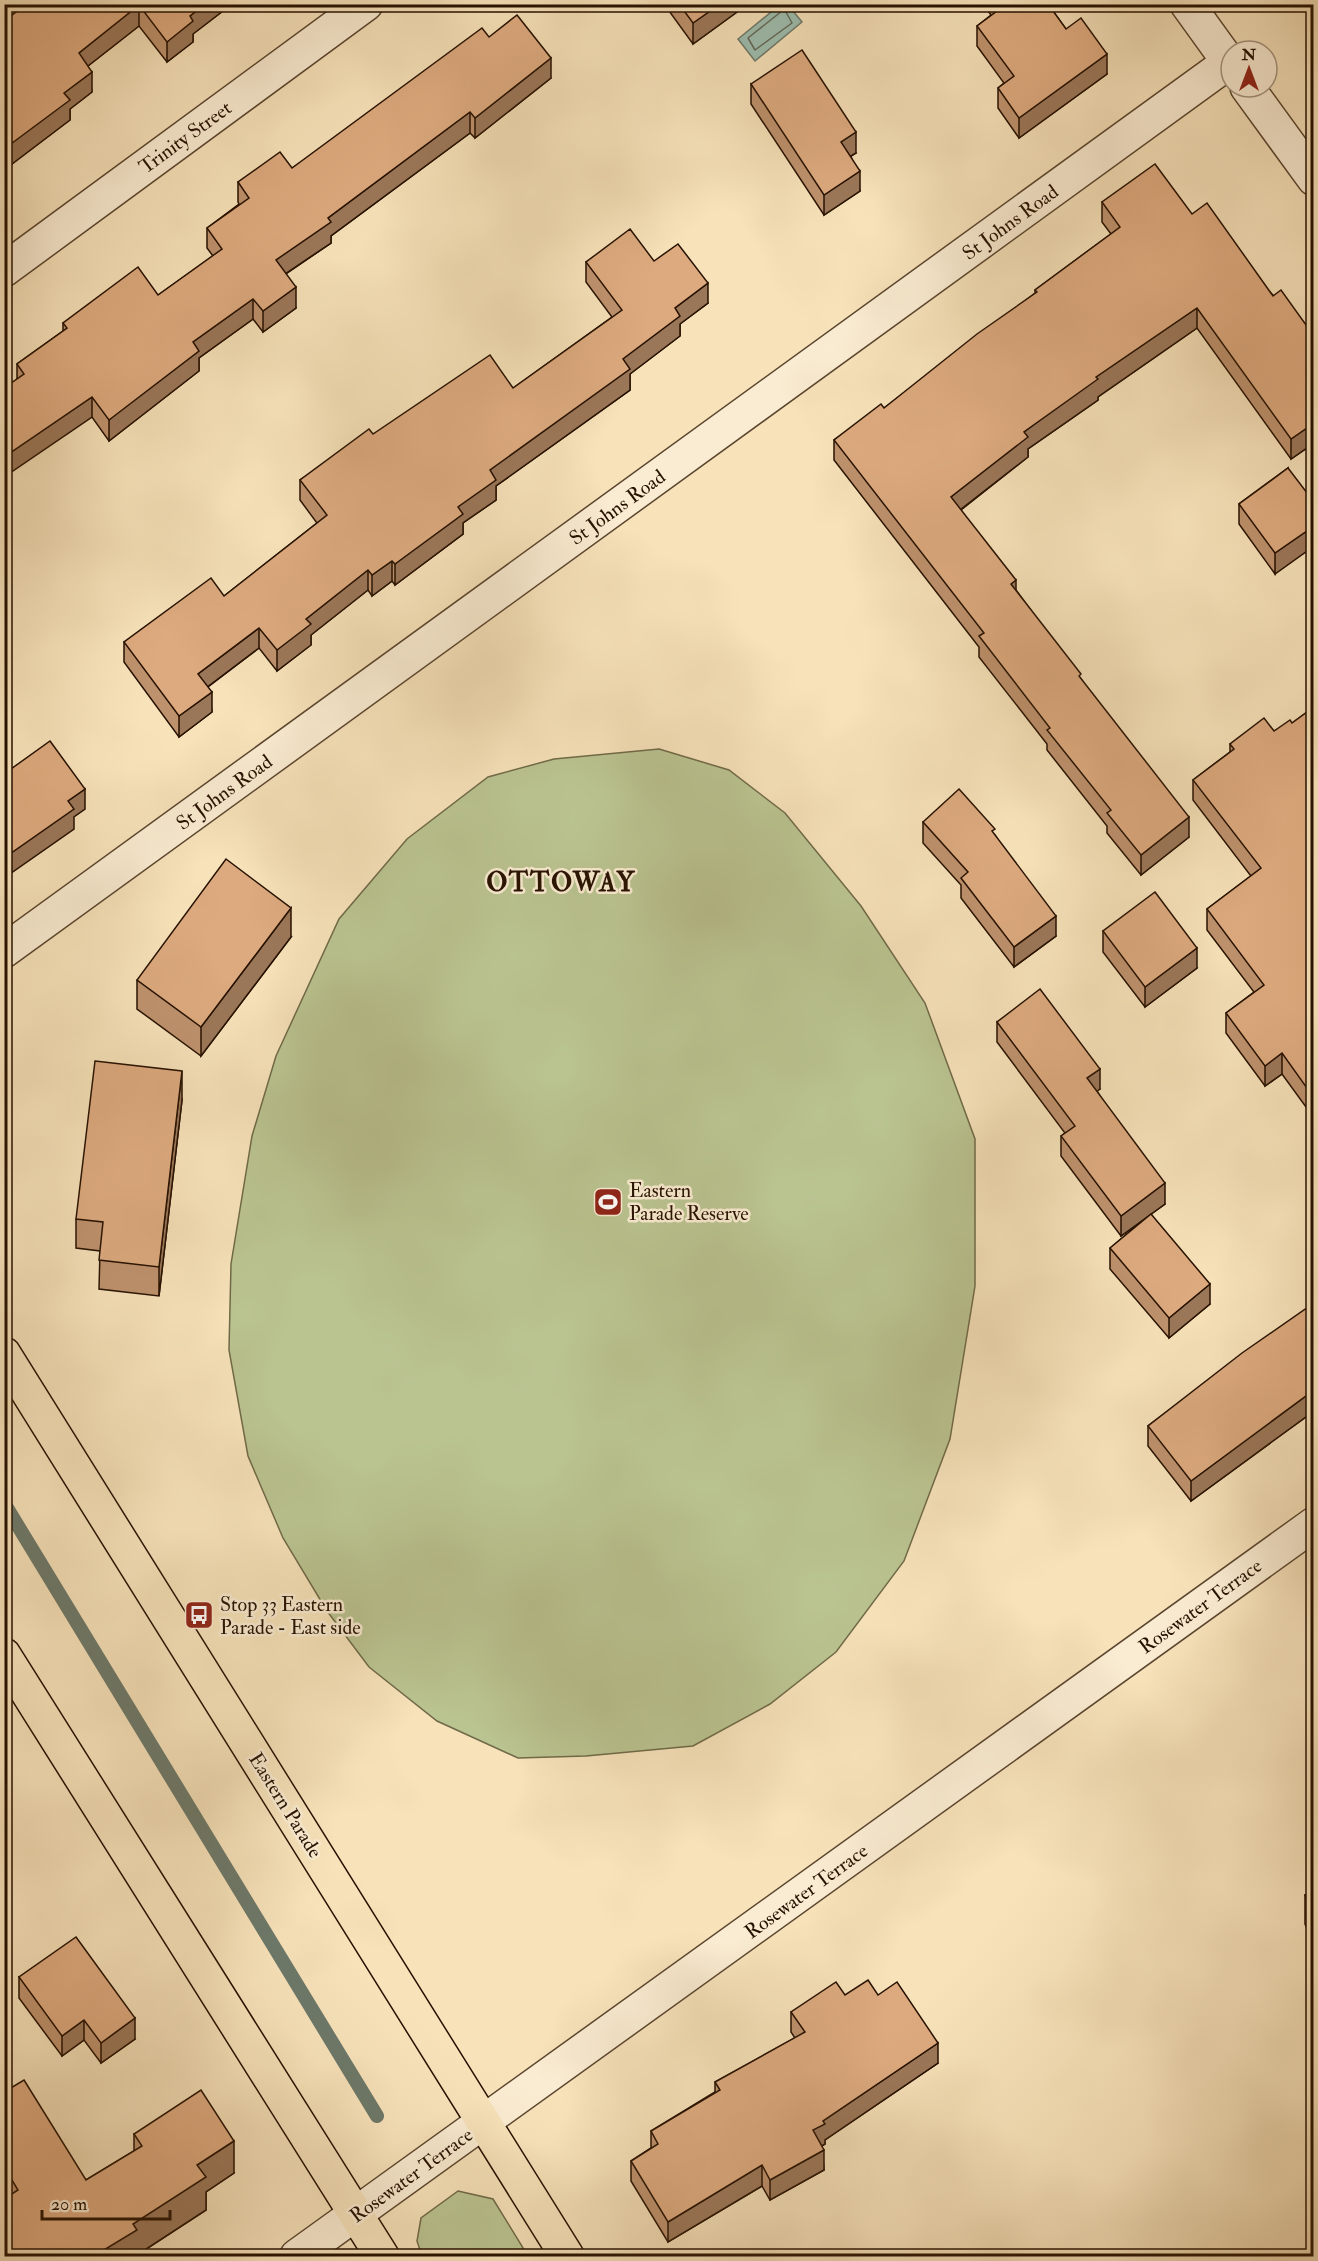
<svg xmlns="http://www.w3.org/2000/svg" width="1318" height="2261" font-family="'IM FELL Double Pica',serif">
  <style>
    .green { fill: #bac491; stroke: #706a48; stroke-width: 1.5 }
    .water { fill: #9dbeb0; stroke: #6d796a; stroke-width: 1.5 }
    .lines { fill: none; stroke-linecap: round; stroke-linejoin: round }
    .shore { stroke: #626858; stroke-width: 1.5 }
    .stream { stroke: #6d796a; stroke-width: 14 }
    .minor-casing { stroke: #5a452e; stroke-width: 36 }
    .major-casing { stroke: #261100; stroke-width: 36 }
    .minor { stroke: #faecd2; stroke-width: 33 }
    .major { stroke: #f7e2ba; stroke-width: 33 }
    .wall { fill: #be926d; stroke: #261100; stroke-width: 1.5 }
    .shaded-wall { fill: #9b7759; stroke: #261100; stroke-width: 1.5 }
    .building { fill: #ddaa7f; stroke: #261100; stroke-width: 1.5 }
    .labels { text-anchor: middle; stroke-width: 5; stroke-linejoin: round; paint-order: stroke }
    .street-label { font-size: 20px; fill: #261100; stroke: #faecd2 }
    .poi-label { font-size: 20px; fill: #261100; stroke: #faecd2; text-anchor: start }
    .district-label { font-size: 26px; font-weight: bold; letter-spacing: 1.5px; fill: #261100; stroke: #faecd2 }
  </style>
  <rect width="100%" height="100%" fill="#f7e2ba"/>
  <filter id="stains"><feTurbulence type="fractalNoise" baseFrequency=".00333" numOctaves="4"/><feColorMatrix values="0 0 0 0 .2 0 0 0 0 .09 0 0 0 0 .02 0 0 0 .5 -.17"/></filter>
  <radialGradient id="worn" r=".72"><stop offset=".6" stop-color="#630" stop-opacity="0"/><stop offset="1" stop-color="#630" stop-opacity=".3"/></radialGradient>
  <g class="green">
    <polygon points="659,749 729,770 785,813 861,906 925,1003 975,1139 975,1286 950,1439 904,1561 836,1652 770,1704 693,1746 586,1756 518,1758 437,1721 369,1667 327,1611 283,1538 248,1456 229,1350 231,1264 252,1136 276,1056 339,919 407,839 488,777 554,759"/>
    <polygon points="458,2191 493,2199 528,2256 422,2256 417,2241 421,2218"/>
  </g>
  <polygon class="water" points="781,4 788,5 802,22 755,61 738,39"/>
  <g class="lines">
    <polygon class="shore" points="782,11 786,12 792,23 755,50 748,38"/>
    <polyline class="stream" points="4,1503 377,2116"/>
    <g class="minor-casing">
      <g id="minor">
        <polyline points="1187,4 1231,65"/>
        <polyline points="1247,87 1314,179"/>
        <polyline points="4,270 366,4"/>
        <polyline points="4,951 1229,62"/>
        <polyline points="297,2256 1314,1524"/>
      </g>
    </g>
    <g class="major-casing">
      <g id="major">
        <polyline points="4,1354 567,2256"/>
        <polyline points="4,1655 382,2256"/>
      </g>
    </g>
    <use href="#minor" class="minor"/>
    <use href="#major" class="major"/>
  </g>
  <g class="wall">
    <polygon points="27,4 232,4 193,34 193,42 167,62 139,26 88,66 92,92 70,109 70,120 4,170 4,21"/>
    <polygon points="664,4 748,4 693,44"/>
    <polygon points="983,4 1048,4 1066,29 1107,74 1019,138 998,108 998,88 1004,83 977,46 977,26 991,15"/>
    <polygon points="489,37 551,78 475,138 470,133 331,236 331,243 286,274 296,308 263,332 253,319 199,358 199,371 109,441 92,417 17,379 17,364 63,331 63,323 158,295 213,256 207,248 207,228 239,204 238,202 238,182 292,168"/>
    <polygon points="751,84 856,153 851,156 860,191 824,215 751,104"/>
    <polygon points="1102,202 1192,214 1314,336 1314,443 1291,459 1197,328 1098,397 1098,400 1028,449 1028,457 961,510 1016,590 1081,679 1189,837 1141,875 1107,833 1107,826 1047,750 1047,744 979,657 979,647 834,460 834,440 884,408 1035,293 1035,290 1111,234 1102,222"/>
    <polygon points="654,261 708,303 680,324 680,336 630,374 630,390 496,486 496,500 463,523 463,534 395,585 392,581 372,596 368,590 311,635 311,645 277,671 259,648 208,687 212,712 179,737 124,662 124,642 224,596 317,523 300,500 300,480 373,434 513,388 612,317 586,282 586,262"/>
    <polygon points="1288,468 1275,574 1239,524 1239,504"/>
    <polygon points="1314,707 1314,1118 1282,1074 1265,1086 1226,1033 1226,1013 1254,992 1207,930 1207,909 1251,876 1193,800 1193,780 1230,752 1230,744 1274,731 1292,723"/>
    <polygon points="923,822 995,835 1056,936 1014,967 961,898 961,885 923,843"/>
    <polygon points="1103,931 1197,968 1145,1007 1103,952"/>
    <polygon points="291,937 201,1056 137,1009 137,980"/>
    <polygon points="997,1022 1100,1089 1097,1091 1165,1204 1151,1214 1210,1304 1169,1338 1110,1269 1110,1248 1146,1218 1121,1236 1061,1156 1061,1136 1065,1133 997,1042"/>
    <polygon points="182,1100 159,1296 99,1289 100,1251 76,1248 76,1219"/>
    <polygon points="1314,1303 1314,1411 1191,1501 1148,1446 1148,1426"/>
    <polygon points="1314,1892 1314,1945 1305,1924 1305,1895"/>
    <polygon points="19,1977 135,2039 101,2063 84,2040 62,2056 19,1998"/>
    <polygon points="845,1995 878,1995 938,2063 825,2140 825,2144 822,2146 824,2170 770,2200 762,2186 668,2242 631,2181 631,2161 651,2148 651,2131 715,2092 715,2082 795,2038 791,2032 791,2012"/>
    <polygon points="4,2092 86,2180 134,2151 134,2134 234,2173 206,2192 206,2210 137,2255 137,2256 4,2256"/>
  </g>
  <g class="shaded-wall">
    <polygon points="205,4 232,4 193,34 193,42 167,62 167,42 190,16"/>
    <polygon points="720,4 748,4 693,44 693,23"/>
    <polygon points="139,5 139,26 79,73 79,53"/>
    <polygon points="1107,54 1107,74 1019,138 1019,118"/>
    <polygon points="551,58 551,78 475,138 475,118"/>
    <polygon points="92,72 92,92 70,109 70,120 4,170 4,149 64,93"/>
    <polygon points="470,112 470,133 331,236 331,243 276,280 276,260 328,218"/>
    <polygon points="856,132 856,153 841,162 841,142"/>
    <polygon points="860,171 860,191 824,215 824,195"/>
    <polygon points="708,283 708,303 680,324 680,336 630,374 630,390 496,486 496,500 463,523 463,534 395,585 395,564 458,507 490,470 675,308"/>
    <polygon points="296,287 296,308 263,332 263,311"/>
    <polygon points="253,299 253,319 199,358 199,371 109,441 109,420 193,342"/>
    <polygon points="1197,308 1197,328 1098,397 1098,400 1028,449 1028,457 951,517 951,497 1024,432 1096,377"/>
    <polygon points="92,397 92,417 4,477 4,457"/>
    <polygon points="1314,423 1314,443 1291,459 1291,439"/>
    <polygon points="1314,526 1314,546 1275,574 1275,553"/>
    <polygon points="392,561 392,581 372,596 372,575"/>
    <polygon points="368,570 368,590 311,635 311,645 277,671 277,650 306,619"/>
    <polygon points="1016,580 1016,601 1011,584"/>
    <polygon points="259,628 259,648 198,694 198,674"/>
    <polygon points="212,692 212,712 179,737 179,716"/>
    <polygon points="85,789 85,809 74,817 74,829 4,878 4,858 68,801"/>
    <polygon points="1189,817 1189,837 1141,875 1141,855"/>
    <polygon points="291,908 291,937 201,1056 201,1027"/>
    <polygon points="1056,916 1056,936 1014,967 1014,947"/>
    <polygon points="1197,948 1197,968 1145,1007 1145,987"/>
    <polygon points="1282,1053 1282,1074 1265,1086 1265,1066"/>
    <polygon points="1100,1069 1100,1089 1087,1099 1087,1078"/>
    <polygon points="182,1071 182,1100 159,1296 159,1267"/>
    <polygon points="1165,1183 1165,1204 1121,1236 1121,1216"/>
    <polygon points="1210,1284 1210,1304 1169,1338 1169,1318"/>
    <polygon points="1314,1390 1314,1411 1191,1501 1191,1481"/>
    <polygon points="135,2018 135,2039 101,2063 101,2043"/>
    <polygon points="84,2020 84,2040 62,2056 62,2036"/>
    <polygon points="938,2043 938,2063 825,2140 825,2144 813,2151 813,2130 823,2121"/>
    <polygon points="234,2141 234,2173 206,2192 206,2210 137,2255 137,2256 94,2256 133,2224 197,2165"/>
    <polygon points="824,2150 824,2170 770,2200 770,2180"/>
    <polygon points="762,2165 762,2186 668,2242 668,2222"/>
  </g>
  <g class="building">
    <polygon points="27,4 205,4 190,16 193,21 167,42 139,5 79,53 92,72 64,93 70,100 4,149 4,74 7,72 4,69 4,21"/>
    <polygon points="679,4 720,4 693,23"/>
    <polygon points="999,4 1048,4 1066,29 1081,18 1107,54 1019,118 998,88 1014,76 977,26 1001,8"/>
    <polygon points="517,15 551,58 475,118 470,112 328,218 331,222 276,260 296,287 263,311 253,299 193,342 199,351 109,420 92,397 4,457 4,388 24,374 17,364 67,328 63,323 138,267 158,295 222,249 207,228 249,198 238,182 280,152 292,168 482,28 489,37"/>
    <polygon points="802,50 856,132 841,142 860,171 824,195 751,84"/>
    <polygon points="1155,164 1192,214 1207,203 1273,296 1281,290 1314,336 1314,423 1291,439 1197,308 1096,377 1098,379 1024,432 1028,437 951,497 1016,580 1011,584 1081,674 1079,676 1189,817 1141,855 1107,813 1111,810 1047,730 1050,728 979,636 984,633 834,440 881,404 884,408 977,334 1037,292 1035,290 1120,227 1102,202"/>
    <polygon points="630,229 654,261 678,244 708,283 675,308 680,316 623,359 630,369 490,470 496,480 458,507 463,514 395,564 392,561 372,575 368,570 306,619 311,624 277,650 259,628 198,674 212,692 179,716 124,642 211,578 224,596 327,515 300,480 369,429 373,434 490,355 513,388 622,310 586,262"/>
    <polygon points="1288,468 1314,502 1314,526 1275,553 1239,504"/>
    <polygon points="1314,707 1314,1098 1282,1053 1265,1066 1226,1013 1264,985 1207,909 1261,868 1193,780 1234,749 1230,744 1264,718 1274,731 1290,720 1292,723"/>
    <polygon points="50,741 85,789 68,801 74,809 4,858 4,774"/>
    <polygon points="959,789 995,829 992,831 1056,916 1014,947 961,878 968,872 923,822"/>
    <polygon points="226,859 291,908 201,1027 137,980"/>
    <polygon points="1155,892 1197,948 1145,987 1103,931"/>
    <polygon points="1040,989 1100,1069 1087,1078 1165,1183 1121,1216 1061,1136 1075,1126 997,1022"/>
    <polygon points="95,1061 182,1071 159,1267 99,1260 103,1222 76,1219"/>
    <polygon points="1151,1214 1210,1284 1169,1318 1110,1248"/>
    <polygon points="1314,1303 1314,1390 1191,1481 1148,1426 1242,1353"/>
    <polygon points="1314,1892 1314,1916 1305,1895"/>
    <polygon points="76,1937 135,2018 101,2043 84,2020 62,2036 19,1977"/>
    <polygon points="868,1980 878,1995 897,1982 938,2043 823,2121 825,2124 813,2130 824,2150 770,2180 762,2165 668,2222 631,2161 658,2144 651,2131 720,2090 715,2082 805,2032 791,2012 836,1982 845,1995"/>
    <polygon points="24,2080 86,2180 142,2146 134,2134 201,2090 234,2141 197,2165 206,2177 133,2224 137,2230 94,2256 4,2256 4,2199 18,2190 4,2167 4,2092"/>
  </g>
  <defs>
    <g id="stadium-square" transform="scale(1.5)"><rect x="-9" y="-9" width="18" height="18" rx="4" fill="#8f2418" stroke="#faecd2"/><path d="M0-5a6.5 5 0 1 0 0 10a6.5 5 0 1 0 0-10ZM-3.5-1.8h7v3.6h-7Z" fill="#fff"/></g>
    <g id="bus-square" transform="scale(1.5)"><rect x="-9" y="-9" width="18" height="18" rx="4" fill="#8f2418" stroke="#faecd2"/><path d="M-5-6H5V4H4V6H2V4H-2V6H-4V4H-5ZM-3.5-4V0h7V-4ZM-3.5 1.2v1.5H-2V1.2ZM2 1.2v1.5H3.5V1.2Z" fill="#fff"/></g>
  </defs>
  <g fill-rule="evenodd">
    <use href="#stadium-square" x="608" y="1202"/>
    <use href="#bus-square" x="199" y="1615"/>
  </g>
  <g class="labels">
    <g class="street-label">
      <text transform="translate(185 137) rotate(-36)" y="7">Trinity Street</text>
      <text transform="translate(1010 222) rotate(-36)" y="7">St Johns Road</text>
      <text transform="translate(617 507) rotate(-36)" y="7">St Johns Road</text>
      <text transform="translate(224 792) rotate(-36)" y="7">St Johns Road</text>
      <text transform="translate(1200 1606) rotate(-36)" y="7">Rosewater Terrace</text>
      <text transform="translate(286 1805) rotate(58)" y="7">Eastern Parade</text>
      <text transform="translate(806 1891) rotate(-36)" y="7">Rosewater Terrace</text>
      <text transform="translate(411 2175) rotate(-36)" y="7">Rosewater Terrace</text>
    </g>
    <g class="poi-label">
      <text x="629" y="1197">Eastern<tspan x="629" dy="23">Parade Reserve</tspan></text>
      <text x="220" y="1611">Stop 33 Eastern<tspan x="220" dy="23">Parade - East side</tspan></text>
    </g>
    <g class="district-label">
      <text x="561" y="891">OTTOWAY</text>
    </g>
  </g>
  <rect width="1318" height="2261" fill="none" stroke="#f7e2ba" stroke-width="24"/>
  <rect x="6" y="6" width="1306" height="2249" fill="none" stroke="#261100" stroke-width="3"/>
  <rect x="12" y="12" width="1294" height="2237" fill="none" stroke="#261100" stroke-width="1.5"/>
  <g transform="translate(1249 69)"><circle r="28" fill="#faecd2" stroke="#a5947e" stroke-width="1.5"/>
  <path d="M0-4.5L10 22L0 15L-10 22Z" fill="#8f2418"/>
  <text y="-9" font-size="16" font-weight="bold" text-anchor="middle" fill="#261100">N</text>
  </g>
  <path d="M42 2210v9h128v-9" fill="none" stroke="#261100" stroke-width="3"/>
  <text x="51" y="2210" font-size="18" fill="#261100" stroke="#faecd2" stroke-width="4.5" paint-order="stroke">20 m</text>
  <rect width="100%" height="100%" filter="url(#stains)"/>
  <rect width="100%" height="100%" fill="url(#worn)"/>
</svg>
